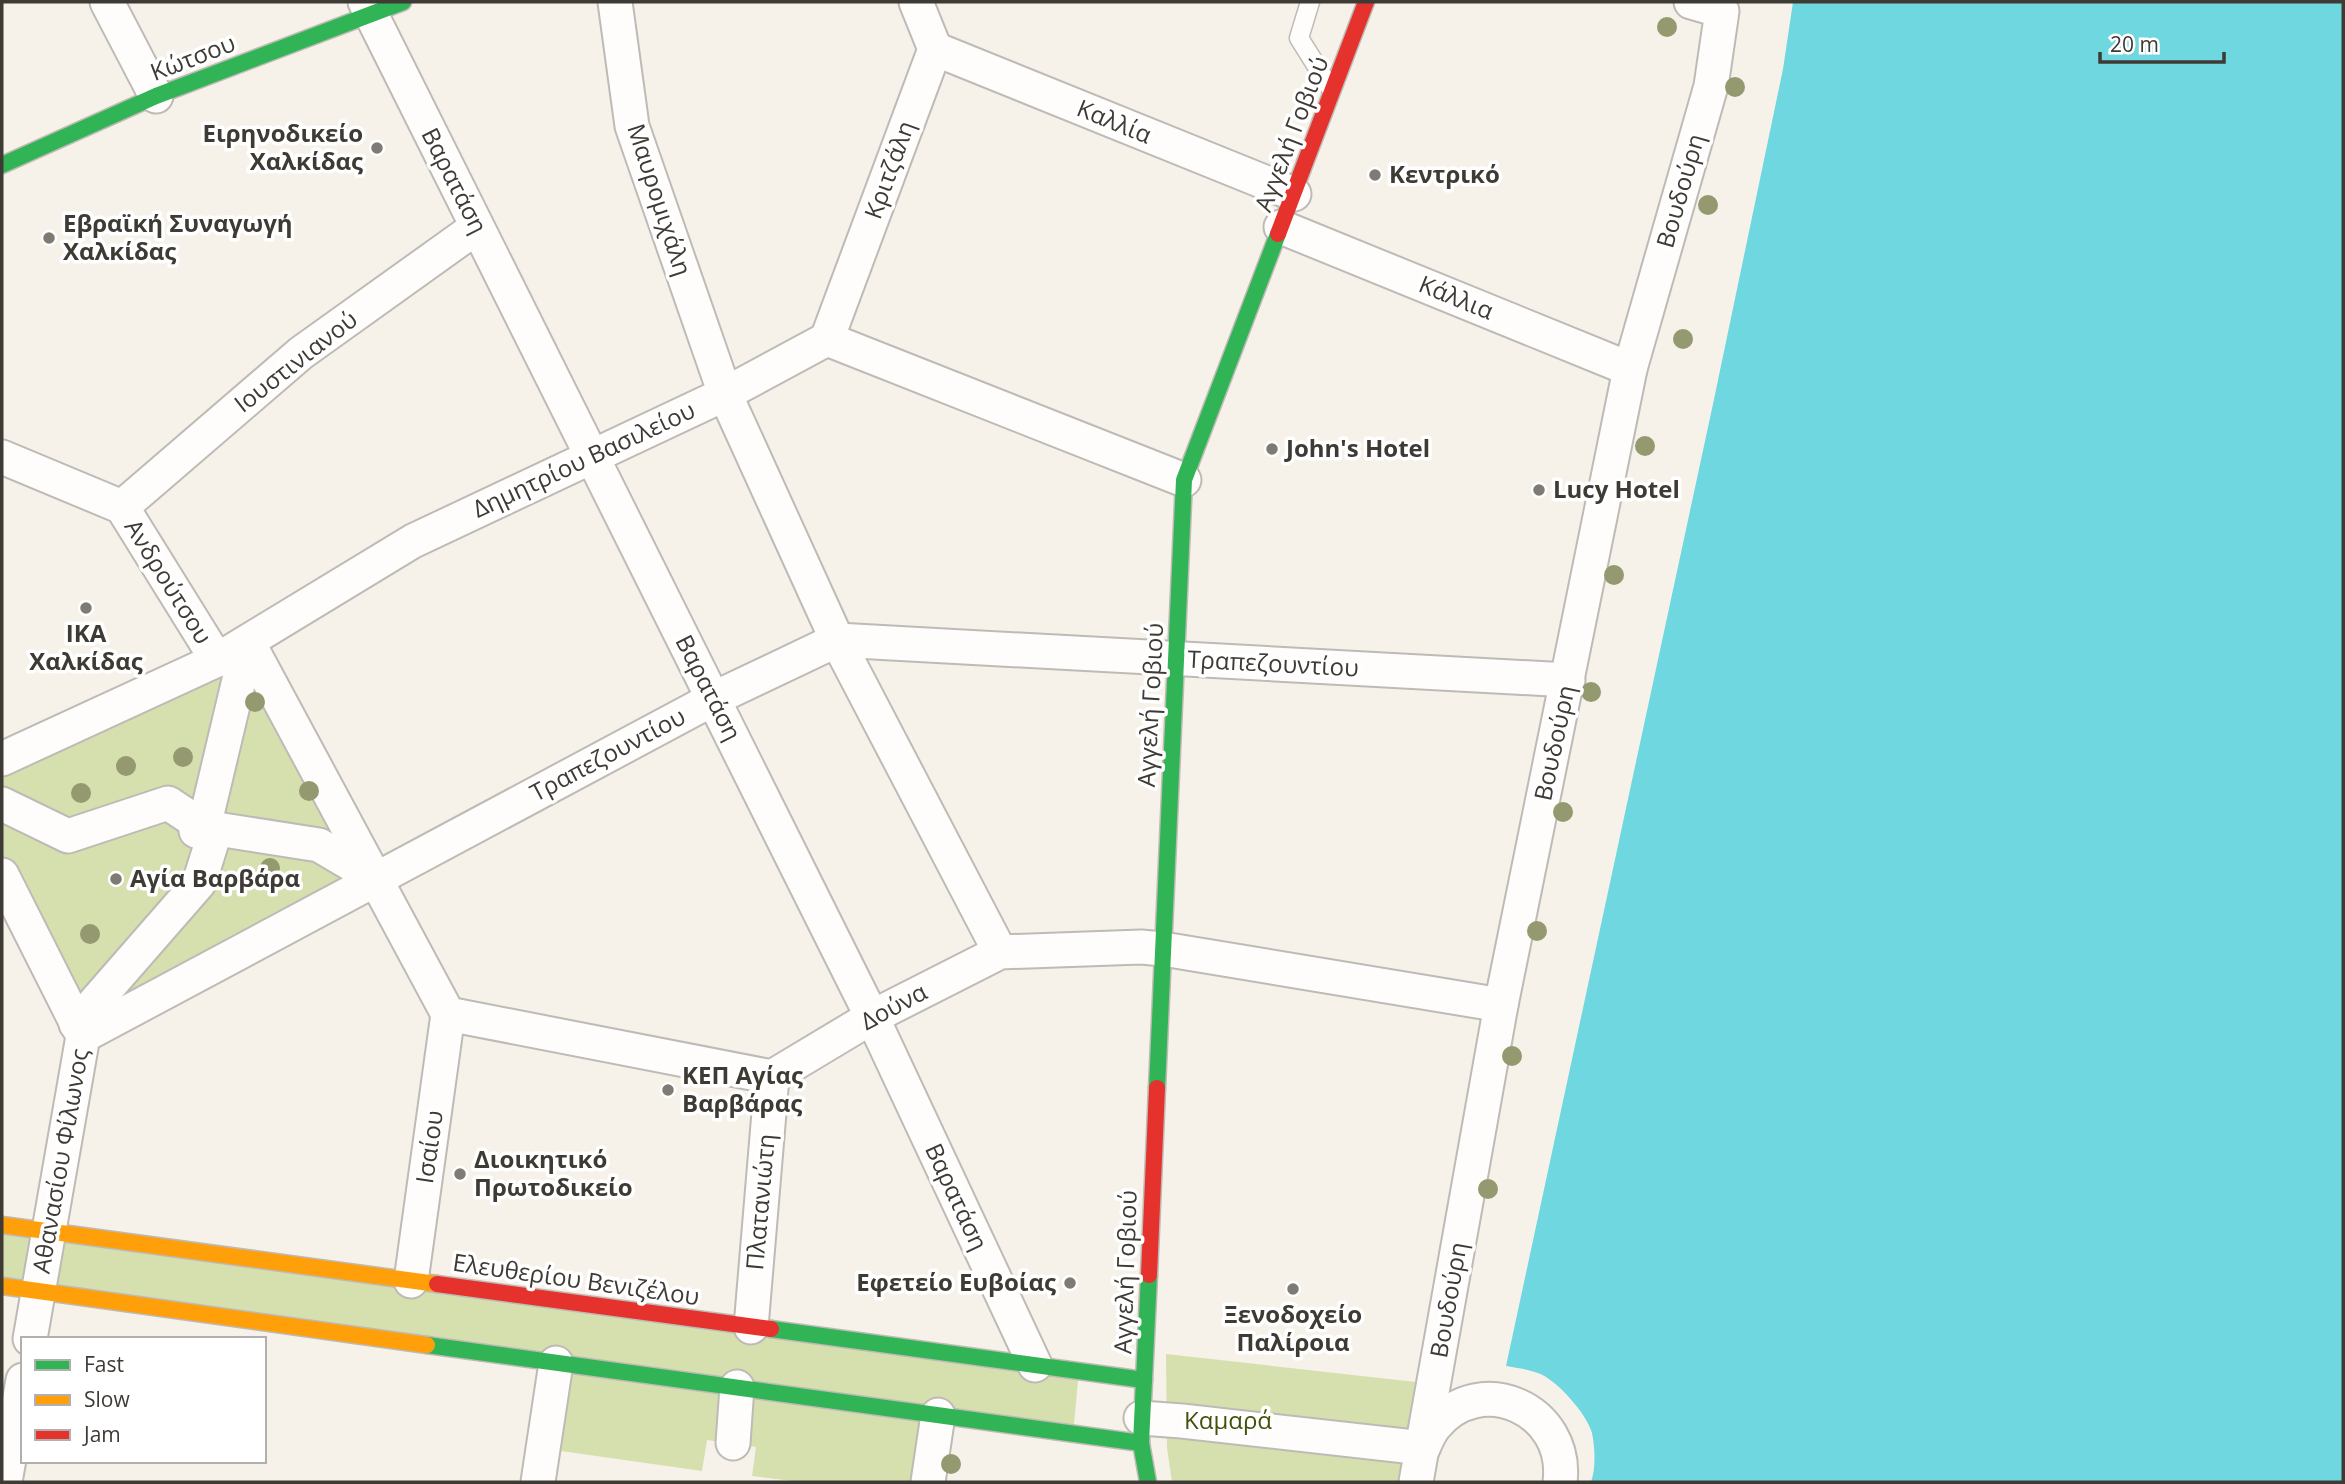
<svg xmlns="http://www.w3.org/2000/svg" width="2345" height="1484" font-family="'Open Sans',sans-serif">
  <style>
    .green { fill: #d6e0af }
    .water { fill: #6ed7e0 }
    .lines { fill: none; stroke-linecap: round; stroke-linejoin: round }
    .lane-casing { stroke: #bebab5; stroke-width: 21 }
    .street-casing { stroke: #bebab5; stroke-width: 37 }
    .fast-casing { stroke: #bebab5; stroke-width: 19 }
    .slow-casing { stroke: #bebab5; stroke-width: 19 }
    .jam-casing { stroke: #bebab5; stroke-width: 19 }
    .lane { stroke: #fefdfc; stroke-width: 18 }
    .street { stroke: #fefdfc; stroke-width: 33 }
    .fast { stroke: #30b455; stroke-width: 16 }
    .slow { stroke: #ff9f0a; stroke-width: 16 }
    .jam { stroke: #e5322d; stroke-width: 16 }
    .tree { fill: #94996f }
    .poi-dot { fill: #7e7a74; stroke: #fff; stroke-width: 2.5 }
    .labels { text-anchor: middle; stroke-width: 7; stroke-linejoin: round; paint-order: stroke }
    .street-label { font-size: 24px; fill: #3e3a34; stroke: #fff }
    .poi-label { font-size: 24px; font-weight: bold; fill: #3e3a34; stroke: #fff; text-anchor: start }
    .park-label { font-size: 24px; fill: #43510b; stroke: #fff }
  </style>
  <rect width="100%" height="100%" fill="#f6f2ea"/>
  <g class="green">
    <polygon points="248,642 375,878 83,1036 2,875 2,759"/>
    <polygon points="2,1225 1079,1371 1073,1434 938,1415 928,1482 801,1482 752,1476 756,1447 707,1440 702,1471 561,1451 573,1365 2,1286"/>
    <polygon points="1166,1354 1434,1384 1415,1482 1172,1482 1167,1448"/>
  </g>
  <path class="water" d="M1793 2H2343V1482H1591C1596 1468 1595 1448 1592 1433 1587 1414 1556 1379 1538 1373 1528 1369 1516 1368 1506 1366L1713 404 1783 69Z"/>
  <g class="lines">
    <g class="lane-casing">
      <polyline id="lane" points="1310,2 1299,38 1331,89"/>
    </g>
    <g class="street-casing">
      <g id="street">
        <polyline points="107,2 156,96"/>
        <polyline points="365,2 872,1017 1035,1365"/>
        <polyline points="615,2 632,126 725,394 837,640 1000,952"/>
        <polyline points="935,49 1294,194"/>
        <polyline points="1281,227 1630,369"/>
        <polyline points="827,339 935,49 916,2"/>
        <polyline points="2,457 122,507 217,660"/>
        <polyline points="122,507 301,353 477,227"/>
        <polyline points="248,642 448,1014 772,1077 872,1017 1000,952 1141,947 1163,949 1501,1005"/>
        <polyline points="2,759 217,660 413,541 725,394 827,339 1184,480"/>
        <polyline points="2,804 68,836 168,803 204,827 248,642"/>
        <polyline points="196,831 204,827 319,845 375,878"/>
        <polyline points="2,875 83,1036 30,1339"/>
        <polyline points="76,1024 199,883 216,829"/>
        <polyline points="83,1036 713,699 837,640 1568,680"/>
        <polyline points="411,1281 448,1014"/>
        <polyline points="751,1327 772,1077"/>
        <polyline points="1141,1418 1182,1421 1423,1448"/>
        <polyline points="733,1443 737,1387"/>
        <path d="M1424 1446C1427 1439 1430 1432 1435 1426 1480 1370 1569 1409 1560 1482"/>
        <polyline points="5,1482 23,1380"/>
        <polyline points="538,1482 556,1363"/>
        <polyline points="928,1482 938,1415"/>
        <polyline points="1416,1482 1501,1005 1630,369 1711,86 1722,11 1691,2"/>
      </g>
    </g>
    <g class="fast-casing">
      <g id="fast">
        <polyline points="2,165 156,96 403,2"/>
        <polyline points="1157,1088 1184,480 1278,234"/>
        <polyline points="771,1329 1144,1380"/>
        <polyline points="427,1345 1141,1443 1149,1275"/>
        <polyline points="1141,1443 1148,1482"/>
      </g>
    </g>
    <g class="slow-casing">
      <g id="slow">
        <polyline points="2,1225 437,1284"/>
        <polyline points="2,1286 427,1345"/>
      </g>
    </g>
    <g class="jam-casing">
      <g id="jam">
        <polyline points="1278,234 1366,2"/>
        <polyline points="1149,1275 1157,1088"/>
        <polyline points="437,1284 771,1329"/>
      </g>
    </g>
    <use href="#lane" class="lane"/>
    <use href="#street" class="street"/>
    <use href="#fast" class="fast"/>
    <use href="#slow" class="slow"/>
    <use href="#jam" class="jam"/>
  </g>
  <g class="tree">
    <circle cx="1667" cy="27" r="10"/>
    <circle cx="1735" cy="87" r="10"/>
    <circle cx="1708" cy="205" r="10"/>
    <circle cx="1683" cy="339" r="10"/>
    <circle cx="1645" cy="446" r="10"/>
    <circle cx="1614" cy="575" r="10"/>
    <circle cx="1591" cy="692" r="10"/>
    <circle cx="255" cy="702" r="10"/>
    <circle cx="183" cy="757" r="10"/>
    <circle cx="126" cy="766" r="10"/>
    <circle cx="309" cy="791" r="10"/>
    <circle cx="81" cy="793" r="10"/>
    <circle cx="1563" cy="812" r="10"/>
    <circle cx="270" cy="868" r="10"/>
    <circle cx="1537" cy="931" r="10"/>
    <circle cx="90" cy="934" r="10"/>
    <circle cx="1512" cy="1056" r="10"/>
    <circle cx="1488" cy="1189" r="10"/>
    <circle cx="951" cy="1464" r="10"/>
  </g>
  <g class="poi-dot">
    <circle cx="377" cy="148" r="7"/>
    <circle cx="1375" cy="175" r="7"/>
    <circle cx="49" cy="238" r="7"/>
    <circle cx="1272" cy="449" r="7"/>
    <circle cx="1539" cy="490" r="7"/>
    <circle cx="86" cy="608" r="7"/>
    <circle cx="116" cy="879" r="7"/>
    <circle cx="668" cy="1090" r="7"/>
    <circle cx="460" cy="1174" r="7"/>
    <circle cx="1070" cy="1283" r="7"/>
    <circle cx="1293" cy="1289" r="7"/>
  </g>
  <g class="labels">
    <g class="street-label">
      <text transform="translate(193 58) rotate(-21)" y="8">Κώτσου</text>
      <text transform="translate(1114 122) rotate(22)" y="8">Καλλία</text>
      <text transform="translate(1292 134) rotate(-69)" y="8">Αγγελή Γοβιού</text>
      <text transform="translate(890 170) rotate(-70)" y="8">Κριτζάλη</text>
      <text transform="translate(454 181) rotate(63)" y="8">Βαρατάση</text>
      <text transform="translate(1681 191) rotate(-74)" y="8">Βουδούρη</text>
      <text transform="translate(659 200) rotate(72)" y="8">Μαυρομιχάλη</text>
      <text transform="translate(1456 298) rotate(22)" y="8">Κάλλια</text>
      <text transform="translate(296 362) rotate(-38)" y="8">Ιουστινιανού</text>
      <text transform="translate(584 460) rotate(-25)" y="8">Δημητρίου Βασιλείου</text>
      <text transform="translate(168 582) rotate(58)" y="8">Ανδρούτσου</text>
      <text transform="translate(1273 664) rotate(3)" y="8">Τραπεζουντίου</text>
      <text transform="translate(708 688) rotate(63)" y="8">Βαρατάση</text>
      <text transform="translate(1151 705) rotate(-87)" y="8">Αγγελή Γοβιού</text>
      <text transform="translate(1555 743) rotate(-78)" y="8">Βουδούρη</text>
      <text transform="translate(608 755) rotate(-28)" y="8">Τραπεζουντίου</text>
      <text transform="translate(894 1007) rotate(-28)" y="8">Δούνα</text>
      <text transform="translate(430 1147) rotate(-82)" y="8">Ισαίου</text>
      <text transform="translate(61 1161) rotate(-80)" y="8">Αθανασίου Φίλωνος</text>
      <text transform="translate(956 1197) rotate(65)" y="8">Βαρατάση</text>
      <text transform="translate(761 1202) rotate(-85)" y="8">Πλατανιώτη</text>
      <text transform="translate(1126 1272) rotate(-88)" y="8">Αγγελή Γοβιού</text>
      <text transform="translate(576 1280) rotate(8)" y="8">Ελευθερίου Βενιζέλου</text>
      <text transform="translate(1449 1300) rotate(-80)" y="8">Βουδούρη</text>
    </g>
    <g class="poi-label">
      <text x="363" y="142" text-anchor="end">Ειρηνοδικείο<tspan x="363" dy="28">Χαλκίδας</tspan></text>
      <text x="1389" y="183">Κεντρικό</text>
      <text x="63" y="232">Εβραϊκή Συναγωγή<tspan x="63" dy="28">Χαλκίδας</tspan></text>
      <text x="1286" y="457">John's Hotel</text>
      <text x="1553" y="498">Lucy Hotel</text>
      <text x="86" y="642" text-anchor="middle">ΙΚΑ<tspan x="86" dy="28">Χαλκίδας</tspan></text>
      <text x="130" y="887">Αγία Βαρβάρα</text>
      <text x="682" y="1084">ΚΕΠ Αγίας<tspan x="682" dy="28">Βαρβάρας</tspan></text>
      <text x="474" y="1168">Διοικητικό<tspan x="474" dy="28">Πρωτοδικείο</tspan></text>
      <text x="1056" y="1291" text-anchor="end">Εφετείο Ευβοίας</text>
      <text x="1293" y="1323" text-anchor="middle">Ξενοδοχείο<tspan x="1293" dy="28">Παλίροια</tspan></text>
    </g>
    <g class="park-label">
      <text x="1228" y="1429">Καμαρά</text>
    </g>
  </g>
  <rect width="2345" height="1484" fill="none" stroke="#3e3a34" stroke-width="7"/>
  <rect x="21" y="1337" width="245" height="126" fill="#ffffff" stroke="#b2b0ae" stroke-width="2"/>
  <rect x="35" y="1360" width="35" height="10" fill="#30b455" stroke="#b2b0ae" stroke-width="2"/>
  <text x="84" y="1372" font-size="21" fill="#3e3a34">Fast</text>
  <rect x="35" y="1395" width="35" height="10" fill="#ff9f0a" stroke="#b2b0ae" stroke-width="2"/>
  <text x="84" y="1407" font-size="21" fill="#3e3a34">Slow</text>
  <rect x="35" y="1430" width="35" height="10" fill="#e5322d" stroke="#b2b0ae" stroke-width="2"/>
  <text x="84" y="1442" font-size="21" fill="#3e3a34">Jam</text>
  <path d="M2100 52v10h124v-10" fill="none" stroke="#3e3a34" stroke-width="3.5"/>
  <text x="2110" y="52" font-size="21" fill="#3e3a34" stroke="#ffffff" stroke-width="5" paint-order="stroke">20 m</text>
</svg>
